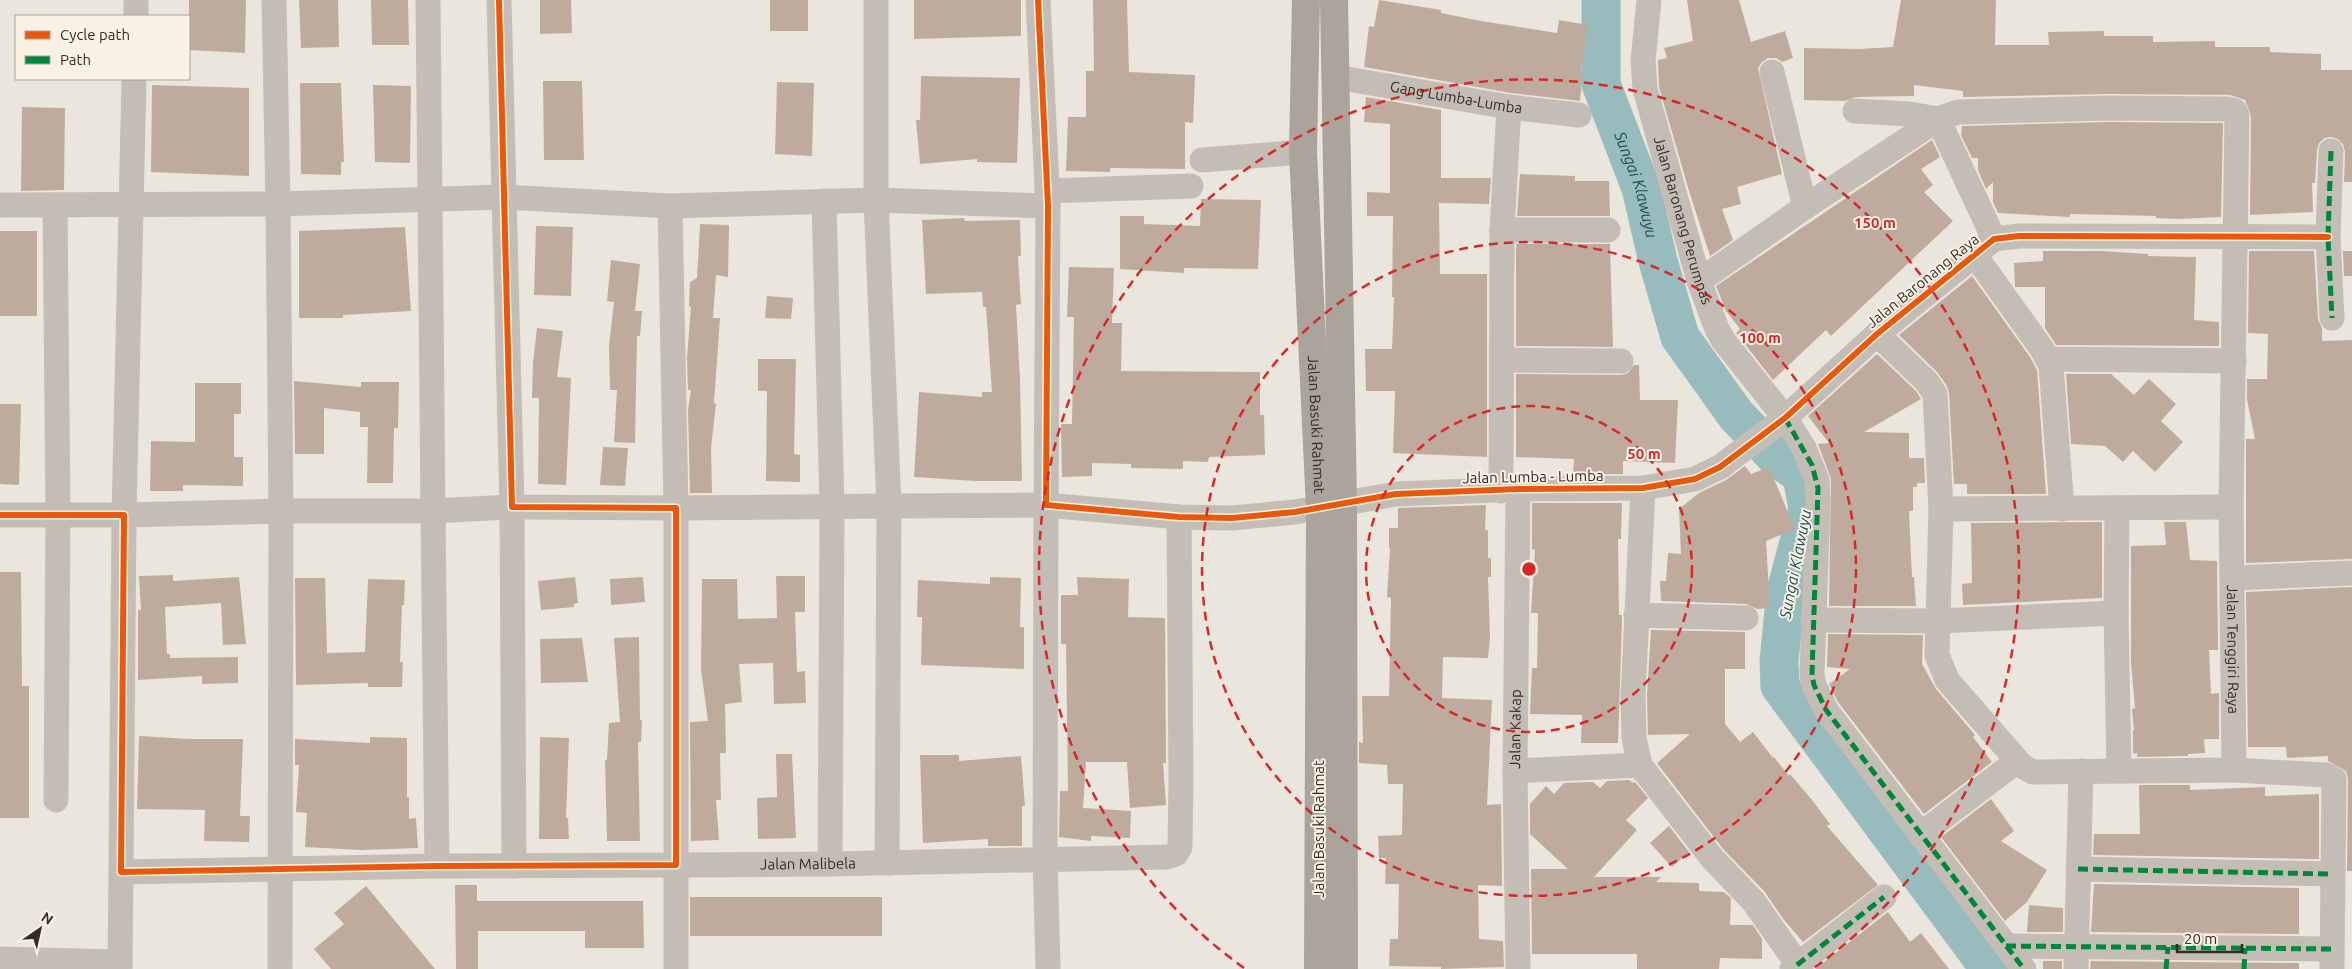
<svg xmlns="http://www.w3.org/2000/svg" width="2352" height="969" font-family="Ubuntu,sans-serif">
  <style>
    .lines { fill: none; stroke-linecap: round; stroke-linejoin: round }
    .river { stroke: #98bbbd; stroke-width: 39 }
    .building { fill: #bfab9e }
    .street { stroke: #c4bdb6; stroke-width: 25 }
    .highway { stroke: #aaa49d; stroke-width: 28 }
    .quiet { stroke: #00873e; stroke-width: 5; stroke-dasharray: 10 5; stroke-linecap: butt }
    .cycleway-casing { stroke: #f9f1e3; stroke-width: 9 }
    .cycleway { stroke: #e8590c; stroke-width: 6 }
    .ring { fill: none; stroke: #d62828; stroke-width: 2.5; stroke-dasharray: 9 6 }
    .labels { text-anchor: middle; stroke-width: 4; stroke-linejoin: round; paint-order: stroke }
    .street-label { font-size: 15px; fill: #342b25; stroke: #f9f1e3 }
    .water-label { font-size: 16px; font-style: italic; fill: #1a4d56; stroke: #f9f1e3 }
    .centre { fill: #d62828; stroke: #f9f1e3; stroke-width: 2.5 }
    .ring-label { font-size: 15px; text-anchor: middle; font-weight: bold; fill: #d62828; stroke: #f9f1e3; stroke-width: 4; stroke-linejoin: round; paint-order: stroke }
  </style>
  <rect width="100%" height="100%" fill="#ebe6dd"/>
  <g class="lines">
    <path class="river" id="s1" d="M1601 0V84L1641 188 1658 261 1680 337 1736 415 1777 458 1802 475 1808 509 1786 591 1779 661 1780 686 1990 969"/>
  </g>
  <g class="building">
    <polygon points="189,0 246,0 245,53 189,50"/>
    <polygon points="299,0 338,0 339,47 301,48"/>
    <polygon points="371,0 408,0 409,45 372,45"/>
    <polygon points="540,0 571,0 572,33 540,34"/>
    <rect x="770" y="0" width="38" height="31"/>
    <polygon points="914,0 1021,0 1021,36 914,39"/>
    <polygon points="1093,0 1127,0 1129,72 1195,75 1193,123 1185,122 1185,169 1110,168 1110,172 1066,171 1068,117 1086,117 1086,71 1094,71"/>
    <polygon points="1379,0 1441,10 1441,13 1481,21 1557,33 1559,20 1588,25 1581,71 1583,71 1580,101 1511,93 1364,67 1369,26 1374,27"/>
    <polygon points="1687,0 1739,0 1751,42 1785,31 1793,58 1782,62 1776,58 1768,58 1762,62 1758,68 1782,174 1737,187 1741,204 1722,209 1733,240 1710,256 1689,191 1659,87 1658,60 1667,58 1664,48 1693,41"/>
    <polygon points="1901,0 1996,0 1995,45 2049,45 2048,32 2104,31 2104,36 2153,36 2153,42 2215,41 2215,47 2270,47 2270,52 2321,54 2321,70 2352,70 2352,182 2344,182 2345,152 2343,144 2338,139 2331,137 2325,138 2319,143 2317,150 2315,183 2312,183 2313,212 2250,215 2251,116 2245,100 2230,95 2108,94 1963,97 1963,91 1914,85 1914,96 1856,97 1845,101 1804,100 1804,48 1860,49 1893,47"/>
    <polygon points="921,76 1020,78 1017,163 977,162 977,159 920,164 916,120 920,120"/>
    <polygon points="543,81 582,81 584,160 544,160"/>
    <polygon points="777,82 814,83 812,156 775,154"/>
    <polygon points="300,83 341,83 344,162 341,162 341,175 301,174"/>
    <polygon points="152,85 249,88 249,176 151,172"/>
    <polygon points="373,85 411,86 410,163 375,162"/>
    <polygon points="1366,97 1441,110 1441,178 1491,178 1489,204 1439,203 1440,274 1487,274 1487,457 1393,453 1395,391 1366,391 1365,349 1392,349 1394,297 1392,297 1393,216 1367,216 1367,192 1390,193 1390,124 1364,122"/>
    <polygon points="22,107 65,108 64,190 21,191"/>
    <polygon points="2108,122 2223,123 2221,217 2179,219 2156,218 2156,216 2070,214 2070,217 1998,213 1993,202 1993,182 1986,189 1978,170 1978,158 1972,158 1961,135 1962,126"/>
    <polygon points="1932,140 1940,157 1921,169 1933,185 1924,192 1953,221 1831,336 1826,330 1773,380 1736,333 1740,329 1726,311 1716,286"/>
    <polygon points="1520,174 1575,176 1575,181 1609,181 1610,216 1517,216"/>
    <polygon points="1201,199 1261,200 1258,269 1184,268 1184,273 1120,269 1120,216 1144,216 1144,224 1200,226"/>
    <polygon points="964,218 965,221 1020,220 1021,256 1018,256 1021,304 1016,305 1020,379 1022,481 975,481 914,477 919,392 982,397 982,392 992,392 986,307 983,307 982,292 926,294 922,220"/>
    <polygon points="700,224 729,225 728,277 716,275 713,318 720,318 714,403 716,404 711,448 712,493 690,493 688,410 691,390 688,390 687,358 691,307 689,306 690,282 697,278"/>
    <polygon points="536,226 573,227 571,296 534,295"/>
    <polygon points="405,227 411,311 343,315 343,318 299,318 299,231"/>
    <rect x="0" y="231" width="37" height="85"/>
    <polygon points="1516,244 1610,244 1613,347 1516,346"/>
    <polygon points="2043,251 2100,251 2148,254 2148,256 2196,257 2194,320 2219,322 2219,346 2056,345 2045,328 2045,287 2015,287 2014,263 2043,261"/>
    <polygon points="2249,251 2314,251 2318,319 2322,328 2322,341 2352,340 2352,559 2246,563 2246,439 2255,439 2247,399 2247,379 2267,379 2268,334 2248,333"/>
    <polygon points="2343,251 2352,251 2352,276 2344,276"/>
    <polygon points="611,260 640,264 635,311 642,311 640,336 637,336 635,443 614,442 617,390 610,390 609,346 614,302 607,301"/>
    <polygon points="1069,267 1114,268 1112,323 1122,323 1121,371 1260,372 1260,415 1264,415 1265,455 1209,457 1208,462 1183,461 1183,469 1131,468 1131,464 1092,463 1092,476 1062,477 1061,424 1072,424 1074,317 1067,317"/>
    <polygon points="1972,276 2030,357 2037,370 2046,494 1967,494 1967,484 1954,484 1949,393 1947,386 1937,372 1899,335"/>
    <polygon points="767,296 793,298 791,319 765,318"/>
    <polygon points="537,328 563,331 557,377 571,378 566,485 538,484 539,398 532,398 533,363"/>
    <polygon points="1877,354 1916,391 1921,399 1864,432 1909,433 1909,458 1924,458 1925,483 1917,483 1917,487 1913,487 1913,511 1909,511 1912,577 1914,577 1916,606 1829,606 1831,479 1818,444 1829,443 1808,416"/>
    <polygon points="758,359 796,359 794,454 800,455 800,482 766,481 767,391 758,391"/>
    <polygon points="1634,365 1639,365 1640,400 1678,400 1675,463 1623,461 1623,474 1573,474 1574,459 1516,457 1516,374 1621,375 1628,373"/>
    <polygon points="2066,374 2111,374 2134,395 2149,379 2176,404 2161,421 2183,442 2155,472 2133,451 2123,462 2105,446 2071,444"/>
    <polygon points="294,381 361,387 361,382 399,382 398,428 394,428 393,483 367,483 368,427 360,427 360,412 324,408 324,454 295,454"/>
    <polygon points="195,383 241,383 241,414 234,414 234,457 243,457 243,486 183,485 183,491 150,491 151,441 195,442"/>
    <polygon points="0,404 21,404 19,485 0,484"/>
    <polygon points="603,447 628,448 625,486 600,485"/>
    <polygon points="1745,466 1751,474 1769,467 1795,529 1766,541 1770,608 1757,609 1746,604 1661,601 1660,581 1666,581 1668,553 1681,554 1679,509 1699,493 1726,480"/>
    <polygon points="1532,503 1622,503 1621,539 1618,539 1619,615 1622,615 1622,620 1618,743 1581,743 1582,715 1530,714 1532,668 1537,668 1538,613 1531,613 1535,550 1532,549"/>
    <polygon points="1486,505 1485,530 1488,530 1488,558 1491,558 1491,577 1488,577 1490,637 1488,658 1443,657 1442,698 1492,700 1487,805 1501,804 1502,886 1478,885 1479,939 1503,941 1504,967 1441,969 1441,967 1389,966 1390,939 1398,939 1399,884 1385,884 1386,858 1379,858 1378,836 1402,835 1403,784 1388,784 1387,765 1359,763 1359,742 1363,743 1362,696 1389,696 1391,598 1387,597 1390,548 1389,548 1389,528 1398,528 1398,508"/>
    <polygon points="2102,522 2102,598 1963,605 1962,584 1972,583 1971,523"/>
    <polygon points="2164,522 2186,522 2190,560 2217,561 2218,650 2209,650 2211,694 2219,693 2219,739 2204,739 2205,753 2188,754 2188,756 2137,757 2137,753 2133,754 2133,730 2134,730 2132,709 2135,708 2131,662 2131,546 2166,545"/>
    <polygon points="0,572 21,572 22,686 29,686 29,818 0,818"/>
    <polygon points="173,575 173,581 239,577 246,644 223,645 221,603 165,607 167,654 170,654 170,658 238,657 238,683 202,684 202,676 138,680 138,610 141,610 139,576"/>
    <polygon points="776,576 805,576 805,612 795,612 797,672 805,671 806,703 774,704 773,663 739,664 742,702 725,704 726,753 720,753 721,800 716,800 719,840 691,841 690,722 708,721 701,669 702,579 737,579 738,619 777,618"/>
    <polygon points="575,577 578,603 574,604 574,607 541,610 538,581"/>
    <polygon points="643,577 645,602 611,605 610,579"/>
    <polygon points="990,577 1021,578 1020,627 1024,627 1024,669 921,665 922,617 917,617 918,580 990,584"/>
    <polygon points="1077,577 1129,579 1128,617 1165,618 1166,763 1163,763 1166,805 1130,808 1127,762 1086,762 1083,808 1131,811 1130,838 1091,836 1091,841 1059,837 1060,791 1068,791 1066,644 1061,644 1061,595 1078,595"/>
    <polygon points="295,578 325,578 327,653 365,652 368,579 405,580 404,605 402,605 400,662 403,662 402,687 368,687 368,683 296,685"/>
    <polygon points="2352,587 2352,871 2347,871 2348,779 2346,771 2328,761 2328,756 2287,758 2286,747 2248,747 2246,592"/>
    <polygon points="1651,630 1745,632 1745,669 1725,669 1725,724 1740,742 1753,732 1773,758 1774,757 1789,776 1790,774 1812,800 1830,824 1827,826 1878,885 1803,942 1784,920 1764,891 1723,849 1657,763 1690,734 1648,735 1647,696"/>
    <polygon points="1828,634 1923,635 1922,664 1936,689 1975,735 1973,737 1992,762 1924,814 1838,702 1829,684 1850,669 1827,667"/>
    <polygon points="639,637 640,720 642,720 641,742 638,742 640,841 607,841 605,760 607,760 609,723 620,722 614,638"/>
    <polygon points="582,638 588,682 541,683 540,639"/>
    <polygon points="139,736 189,739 243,739 240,816 250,816 249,842 204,841 205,810 137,809"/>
    <polygon points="370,737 407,738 407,797 409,797 409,819 416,818 418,848 361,850 305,847 307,813 296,812 299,765 295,765 295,739 370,743"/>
    <polygon points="540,737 569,738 566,818 568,818 569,839 539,839"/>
    <polygon points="776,754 792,754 796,838 758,839 757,798 777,797"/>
    <polygon points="920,755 959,755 959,761 1021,756 1025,806 1022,806 1022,846 988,846 988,839 923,843"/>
    <polygon points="1629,780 1633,783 1635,782 1648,798 1626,820 1637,830 1594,877 1661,877 1656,882 1699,883 1699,891 1724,892 1731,898 1730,925 1753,925 1762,939 1762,959 1720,958 1719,969 1637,969 1637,954 1532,954 1531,869 1568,869 1530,834 1530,804 1546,786 1554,794 1564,783 1593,782 1600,788 1607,781"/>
    <polygon points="2139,785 2190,785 2190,790 2265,787 2265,796 2319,794 2319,859 2093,855 2094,834 2140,834"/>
    <polygon points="1991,799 2014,831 2001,841 2047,870 2027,902 2005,921 1941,837"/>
    <polygon points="1669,826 1689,852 1672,867 1650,843"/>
    <polygon points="2094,884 2299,888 2299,934 2091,932"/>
    <polygon points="455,885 477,885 477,901 643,901 644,948 585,948 585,931 478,931 478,969 456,969"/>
    <polygon points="366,886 435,969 331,969 314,949 344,924 334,913"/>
    <rect x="690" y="897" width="192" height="39"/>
    <polygon points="2029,905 2063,908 2063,932 2027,932"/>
    <polygon points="1888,912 1910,942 1921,933 1949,969 1815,969"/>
    <rect x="2043" y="961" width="19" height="8"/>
    <polygon points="2091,961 2299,963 2299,969 2090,969"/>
  </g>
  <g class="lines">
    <g class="street">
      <polyline points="274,0 278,204 281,511 433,511 437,866"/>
      <polyline points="428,0 433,511 512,507 514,866"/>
      <polyline points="876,0 876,200 1048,206"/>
      <polyline points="1038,0 1048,206 1046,505 1179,517 1232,518 1295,512 1396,494 1518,489 1643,488 1695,479 1720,467 1785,418 1877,334 1994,239 2019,236 2328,237"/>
      <path id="s2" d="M1649 0 1643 61 1645 89 1699 281 1717 329 1723 340 1785 418 1804 448 1817 480 1818 502 1812 675 1814 685 1826 710 2024 969"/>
      <polyline points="136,16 136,0"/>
      <polyline points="1772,72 1805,207"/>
      <path id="s3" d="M1336 77 1509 107 1579 115"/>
      <polyline points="134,79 124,515 281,511 280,969"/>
      <polyline points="1855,111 1910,114 1938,119"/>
      <polyline points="1938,119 1994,239"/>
      <polyline points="2331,151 2328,237 2332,318"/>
      <polyline points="1202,160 1303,152"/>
      <polyline points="1047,191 1191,186"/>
      <polyline points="824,201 832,507 830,864"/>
      <polyline points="0,205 278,204 504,197 670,206 876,200 889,506 1046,505 1045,858 1048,969"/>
      <polyline points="55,205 58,514 56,800"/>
      <polyline points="670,206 676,508 889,506 887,863"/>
      <polyline points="1502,230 1608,230"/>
      <polyline points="1974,254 2042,349 2051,366 2062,509"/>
      <path id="s4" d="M1699 281 1805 207 1938 119 1958 112 2108 108 2227 109 2235 111 2237 116 2231 507 2234 770 2326 775 2334 779 2332 969"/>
      <polyline points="1877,334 1927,382 1935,394 1941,509 2231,507"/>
      <polyline points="2048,359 2234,361"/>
      <polyline points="1502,360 1621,361"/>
      <polyline points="1501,491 1502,230 1509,107"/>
      <polyline points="1941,509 1937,655 1947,680 2022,766 2033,772 2234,770"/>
      <polyline points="2117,509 2116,613 2119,771"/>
      <polyline points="0,515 124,515 121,872 437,866 676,865 676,508 512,507 499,0"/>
      <polyline points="2233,578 2352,573"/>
      <polyline points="1636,615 1746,618"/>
      <polyline points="1813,620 1938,621 2116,613"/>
      <polyline points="1640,765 1634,738 1633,696 1643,488"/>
      <polyline points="1515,771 1640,765 1712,858 1753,901 1801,969"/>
      <polyline points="1920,835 2017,761"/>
      <polyline points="2078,869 2332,874"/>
      <polyline points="2006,946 2331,949"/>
      <polyline points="0,959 120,962"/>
      <polyline points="120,969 121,872"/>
      <path id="s5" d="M676 969V865L830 864 1167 857 1176 854 1180 847 1181 780 1179 517"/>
      <path id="s6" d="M1518 969 1515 771 1518 489"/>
      <polyline points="1792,969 1884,897"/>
      <polyline points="2076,969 2081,771"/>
    </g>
    <g class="highway">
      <path id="s7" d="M1306 0 1303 152 1320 507 1318 969"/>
      <polyline points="1334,0 1343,503 1344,969"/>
    </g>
    <g class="quiet">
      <polyline points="2331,151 2328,237 2332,318"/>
      <polyline points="1785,418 1812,465 1818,488 1812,675 1814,685 1826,710 2024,969"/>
      <polyline points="2078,869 2332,874"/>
      <polyline points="2006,946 2331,949"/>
      <polyline points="1797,965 1884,897"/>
      <polyline points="2166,969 2168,947"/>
      <polyline points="2244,969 2245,948"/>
    </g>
    <g class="cycleway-casing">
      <g id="cycleway">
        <polyline points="1038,0 1048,206 1046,505 1179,517 1232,518 1295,512 1396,494 1518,489 1643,488 1695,479 1720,467 1785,418 1877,334 1994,239 2019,236 2328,237"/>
        <polyline points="0,515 124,515 121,872 437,866 676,865 676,508 512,507 499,0"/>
      </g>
    </g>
    <use href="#cycleway" class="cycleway"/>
  </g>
  <g class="ring">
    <circle cx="1529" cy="569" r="163"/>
    <circle cx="1529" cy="569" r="327"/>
    <path d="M1244 968A490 490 0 1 1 1814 968"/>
  </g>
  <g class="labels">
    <g class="street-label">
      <text dy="5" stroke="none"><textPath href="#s3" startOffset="122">Gang Lumba-Lumba</textPath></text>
      <text dy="5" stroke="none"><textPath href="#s2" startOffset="226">Jalan Baronang Perumnas</textPath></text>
      <text transform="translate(1923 281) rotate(-39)" y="5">Jalan Baronang Raya</text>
      <text dy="5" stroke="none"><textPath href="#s7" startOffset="425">Jalan Basuki Rahmat</textPath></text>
      <text transform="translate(1533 477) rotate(-1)" y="5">Jalan Lumba - Lumba</text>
      <text dy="5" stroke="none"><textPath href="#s4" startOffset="1126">Jalan Tenggiri Raya</textPath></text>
      <text dy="5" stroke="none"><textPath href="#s6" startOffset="240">Jalan Kakap</textPath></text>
      <text transform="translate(1319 829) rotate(-90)" y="5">Jalan Basuki Rahmat</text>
      <text dy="5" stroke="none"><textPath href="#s5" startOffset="236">Jalan Malibela</textPath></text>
    </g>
    <g class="water-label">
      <text dy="6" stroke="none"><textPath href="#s1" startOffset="191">Sungai Klawuyu</textPath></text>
      <text transform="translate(1795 564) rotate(-79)" y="6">Sungai Klawuyu</text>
    </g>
  </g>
  <circle cx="1529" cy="569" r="8" class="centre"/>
  <g class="ring-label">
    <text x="1875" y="228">150 m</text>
    <text x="1760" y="343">100 m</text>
    <text x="1644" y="459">50 m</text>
  </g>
  <rect x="15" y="15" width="175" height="65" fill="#f9f1e3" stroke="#aaa297"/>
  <rect x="25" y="31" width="25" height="8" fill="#e8590c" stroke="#aaa297"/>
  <text x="60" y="40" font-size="15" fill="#342b25">Cycle path</text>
  <rect x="25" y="56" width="25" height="8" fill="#00873e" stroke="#aaa297"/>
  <text x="60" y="65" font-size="15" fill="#342b25">Path</text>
  <g transform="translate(40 929) rotate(34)" stroke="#f9f1e3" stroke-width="4" paint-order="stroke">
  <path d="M0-4L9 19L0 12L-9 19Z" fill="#342b25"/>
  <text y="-8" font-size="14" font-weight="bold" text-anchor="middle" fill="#342b25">N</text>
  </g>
  <path d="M2177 944v8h65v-8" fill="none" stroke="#342b25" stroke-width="2.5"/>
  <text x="2184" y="944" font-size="15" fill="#342b25" stroke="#f9f1e3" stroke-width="4" paint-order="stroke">20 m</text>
</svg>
